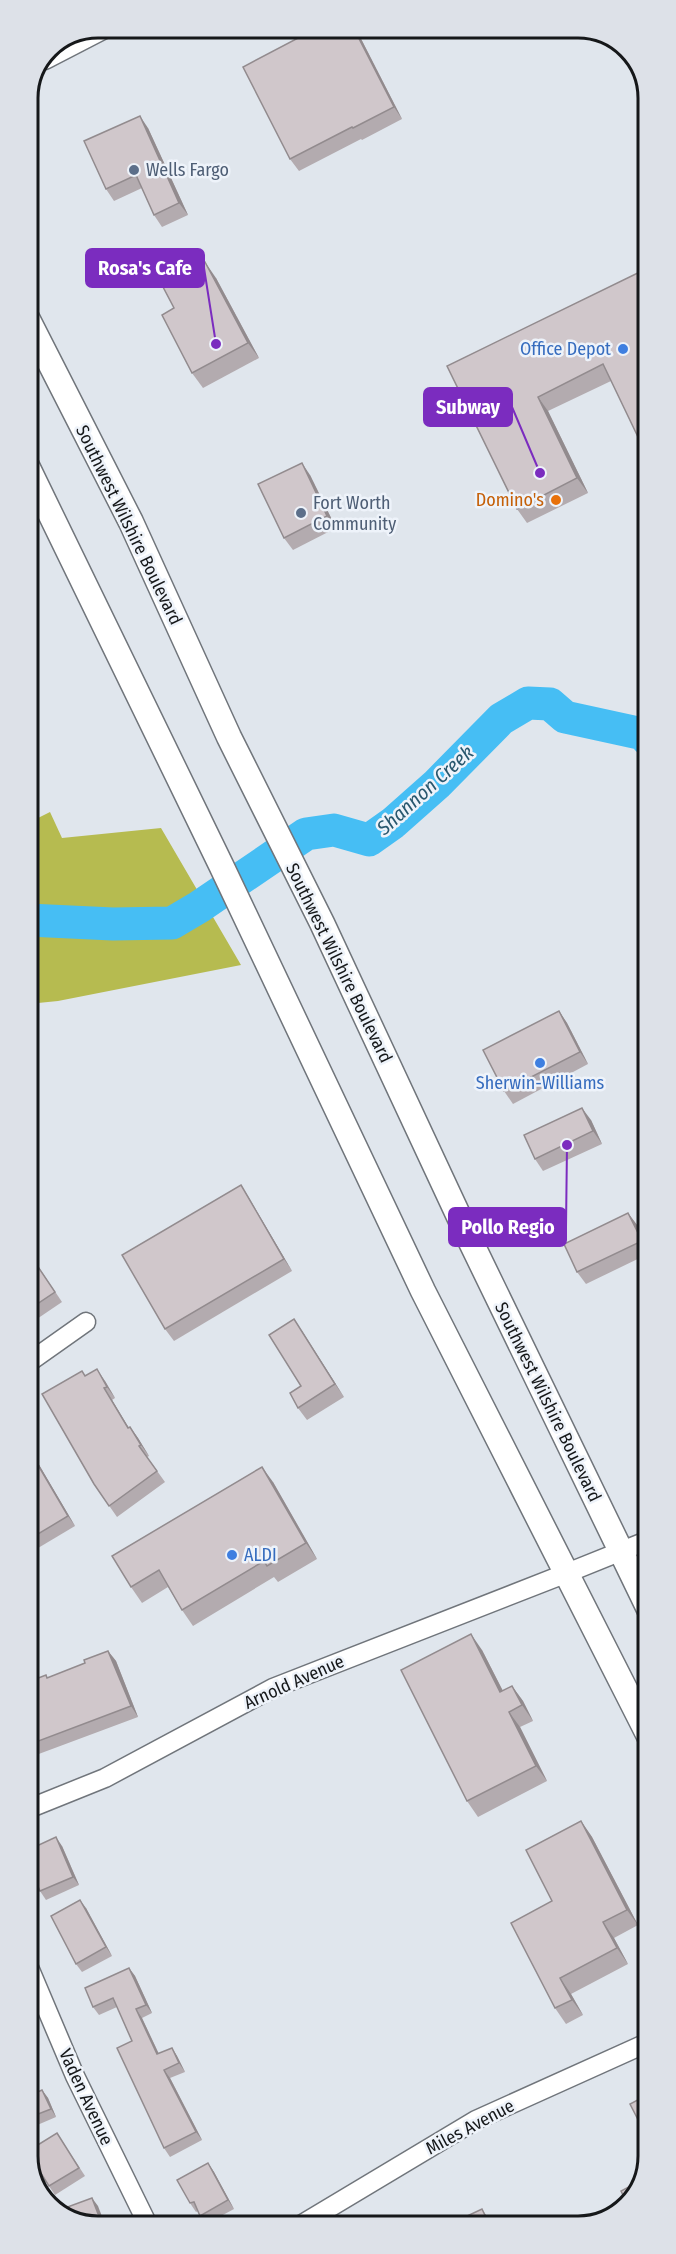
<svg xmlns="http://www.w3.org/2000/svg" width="676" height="2254" font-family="'Fira Sans Condensed',sans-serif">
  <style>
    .forest { fill: #b6bb50 }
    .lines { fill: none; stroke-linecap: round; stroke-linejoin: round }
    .river { stroke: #46bef4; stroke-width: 33 }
    .minor-casing { stroke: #70757b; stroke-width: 21 }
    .major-casing { stroke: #70757b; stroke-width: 27 }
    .minor { stroke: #fff; stroke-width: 18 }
    .major { stroke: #fff; stroke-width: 24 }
    .wall { fill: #b3abaf }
    .shaded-wall { fill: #928b8e }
    .building { fill: #d0c7cb; stroke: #928b8e; stroke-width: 1.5 }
    .service-dot { fill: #5c6f8a; stroke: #eef3fa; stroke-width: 2 }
    .shop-dot { fill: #3f7fe0; stroke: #eef3fa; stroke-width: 2 }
    .food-dot { fill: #e8710a; stroke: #eef3fa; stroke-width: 2 }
    .labels { text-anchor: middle; stroke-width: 5; stroke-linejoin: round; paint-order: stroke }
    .service-label { font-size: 18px; fill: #4e5e75; stroke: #eef3fa; text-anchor: start }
    .shop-label { font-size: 18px; fill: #366cbe; stroke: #eef3fa; text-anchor: end }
    .food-label { font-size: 18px; fill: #c56008; stroke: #eef3fa; text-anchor: end }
    .street-label { font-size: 18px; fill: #16181a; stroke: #eef3fa }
    .water-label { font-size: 20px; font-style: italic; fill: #29586f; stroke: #eef3fa }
    .rim { fill: none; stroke: #16181a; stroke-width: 3 }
    .leader { fill: none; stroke: #7b2cbf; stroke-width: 2 }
    .callout-dot { fill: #7b2cbf; stroke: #eef3fa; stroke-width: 2 }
    .callout { fill: #7b2cbf; stroke: #7b2cbf; stroke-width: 2 }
    .callout-label { font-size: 20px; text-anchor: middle; font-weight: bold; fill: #fff }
  </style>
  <rect width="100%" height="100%" fill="#e0e6ed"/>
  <polygon class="forest" points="50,812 62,838 161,828 241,965 58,1001 28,1004 28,823"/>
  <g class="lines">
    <polyline class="river" points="28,920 113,924 172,923 199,907 306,834 334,830 369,840 393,823 437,784 501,719 528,703 550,704 565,717 643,734 648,740"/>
    <g class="minor-casing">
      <g id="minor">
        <polyline points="28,1363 86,1322"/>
        <polyline points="28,1809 105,1778 273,1688 567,1573 649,1540"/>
        <polyline points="28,1965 75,2076 149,2227"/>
        <polyline points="299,2226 476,2120 649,2042"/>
      </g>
    </g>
    <g class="major-casing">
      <g id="major">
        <polyline points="44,57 102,27"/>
        <polyline points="27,318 131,522 229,737 322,923 468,1236 649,1609"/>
        <polyline points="27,466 221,865 423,1291 649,1736"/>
      </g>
    </g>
    <use href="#minor" class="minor"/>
    <use href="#major" class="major"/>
  </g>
  <g class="wall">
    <polygon points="355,27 402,119 362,140 361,139 299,171 290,159"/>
    <polygon points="148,128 188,215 162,227 154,215 142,188 114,201 106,189"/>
    <polygon points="648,268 648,451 638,437 611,381 548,411 588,493 527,523 517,509 447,366"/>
    <polygon points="216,278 259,358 203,388 192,373 174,308"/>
    <polygon points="310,475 336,528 293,550 284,538"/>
    <polygon points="559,1011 567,1023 588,1064 513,1104 504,1091"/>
    <polygon points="591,1120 602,1144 543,1171 535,1159"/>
    <polygon points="241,1185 249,1198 292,1271 174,1341 165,1329"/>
    <polygon points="628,1213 637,1225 648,1249 648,1254 586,1284 577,1272"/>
    <polygon points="28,1251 62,1302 28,1325"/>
    <polygon points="302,1331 344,1397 307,1420 298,1408 301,1386"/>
    <polygon points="85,1376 105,1381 115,1398 112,1400 129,1428 130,1427 138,1438 149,1456 147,1457 165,1482 117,1517 94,1484"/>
    <polygon points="28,1446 75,1526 28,1554"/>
    <polygon points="273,1482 317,1559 278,1582 274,1577 193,1626 182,1610 168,1587 142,1603 131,1587"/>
    <polygon points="482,1650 503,1691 512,1686 523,1701 533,1721 520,1727 547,1781 478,1817 467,1801"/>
    <polygon points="108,1651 116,1661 138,1717 28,1758 28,1682 48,1678 85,1663"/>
    <polygon points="581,1821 592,1837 638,1925 614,1938 628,1964 571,1994 583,2015 566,2024 555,2008 552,1901"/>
    <polygon points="62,1846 79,1885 46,1900 40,1891"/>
    <polygon points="86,1908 112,1956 82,1972 76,1964"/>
    <polygon points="129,1968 135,1976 152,2013 142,2018 159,2054 172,2048 177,2056 185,2072 170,2078 202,2140 170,2157 164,2148 132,2041 117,2007 99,2015 93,2007"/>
    <polygon points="28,2085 33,2094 42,2090 48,2098 56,2117 28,2129"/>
    <polygon points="57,2133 85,2176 55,2195 49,2186"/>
    <polygon points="208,2163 214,2172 234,2209 206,2224 200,2216 198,2211 196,2212 190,2203"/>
  </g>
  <g class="shaded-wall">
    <polygon points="353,27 355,27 402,119 394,107"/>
    <polygon points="140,116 148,128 188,215 179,203"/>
    <polygon points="205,262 216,278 259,358 248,343"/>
    <polygon points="538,397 548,411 588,493 577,478"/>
    <polygon points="302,463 310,475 336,528 327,516"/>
    <polygon points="559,1011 567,1023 588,1064 580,1052"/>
    <polygon points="582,1108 591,1120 602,1144 593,1131"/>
    <polygon points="241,1185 249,1198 292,1271 284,1259"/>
    <polygon points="628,1213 637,1225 648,1251 642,1241"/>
    <polygon points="294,1319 302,1331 344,1397 335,1384"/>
    <polygon points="97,1369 105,1381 115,1398 107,1387"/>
    <polygon points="104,1388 112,1400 136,1440 128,1428"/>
    <polygon points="130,1427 138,1438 149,1456 141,1445"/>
    <polygon points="28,1446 75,1526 68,1516 28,1448"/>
    <polygon points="262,1467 273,1482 317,1559 306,1543"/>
    <polygon points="471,1634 482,1650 511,1707 500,1692"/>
    <polygon points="108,1651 116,1661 138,1717 131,1706"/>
    <polygon points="512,1686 523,1701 533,1721 522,1705"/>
    <polygon points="509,1712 520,1727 547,1781 536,1766"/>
    <polygon points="581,1821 592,1837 638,1925 627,1910"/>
    <polygon points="56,1837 62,1846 79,1885 73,1877"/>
    <polygon points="80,1900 86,1908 112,1956 106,1947"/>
    <polygon points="603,1922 614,1938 628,1964 617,1948"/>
    <polygon points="129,1968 135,1976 152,2013 146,2005"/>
    <polygon points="560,1978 571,1994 583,2015 572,2000"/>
    <polygon points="136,2009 142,2018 163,2063 157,2054"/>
    <polygon points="172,2048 177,2056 185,2072 179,2063"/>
    <polygon points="164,2070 170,2078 202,2140 196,2132"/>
    <polygon points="28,2085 37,2103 31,2095 28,2089"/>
    <polygon points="42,2090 48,2098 56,2117 51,2109"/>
    <polygon points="208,2163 214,2172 234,2209 228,2200"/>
    <polygon points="92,2198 98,2206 106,2227 103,2227"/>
    <polygon points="482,2209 493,2226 490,2226"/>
  </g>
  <g class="building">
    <polygon points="319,27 353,27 394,107 353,128 352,127 290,159 243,67"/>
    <polygon points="140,116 179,203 154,215 136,175 106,189 84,141"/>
    <polygon points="205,262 248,343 192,373 162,315 174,308 162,285"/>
    <polygon points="648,268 648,432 638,437 603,364 538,397 577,478 517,509 447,366"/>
    <polygon points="302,463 327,516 284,538 258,484"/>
    <polygon points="559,1011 580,1052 504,1091 483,1050"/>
    <polygon points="582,1108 593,1131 535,1159 524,1135"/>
    <polygon points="241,1185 284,1259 165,1329 122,1255"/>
    <polygon points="628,1213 642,1241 577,1272 564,1244"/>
    <polygon points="28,1252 55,1292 28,1310"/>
    <polygon points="294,1319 335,1384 298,1408 290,1393 301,1386 269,1335"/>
    <polygon points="97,1369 107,1387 104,1388 128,1428 130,1427 141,1445 139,1446 157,1471 109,1506 94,1484 42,1394 82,1371 85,1376"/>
    <polygon points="28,1448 68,1516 28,1540"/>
    <polygon points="262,1467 306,1543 267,1566 264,1561 182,1610 159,1570 131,1587 112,1556"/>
    <polygon points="471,1634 500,1692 512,1686 522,1705 509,1712 536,1766 467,1801 401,1670"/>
    <polygon points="108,1651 131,1706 28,1745 28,1682 46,1675 47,1678 85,1663 84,1660"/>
    <polygon points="581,1821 627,1910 603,1922 617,1948 560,1978 572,2000 555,2008 511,1923 552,1901 526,1850"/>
    <polygon points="56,1837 73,1877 40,1891 28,1864 28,1850"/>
    <polygon points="80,1900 106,1947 76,1964 51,1916"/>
    <polygon points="129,1968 146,2005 136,2009 157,2054 172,2048 179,2063 164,2070 196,2132 164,2148 117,2048 132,2041 113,1998 93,2007 85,1988"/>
    <polygon points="28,2089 31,2095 42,2090 51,2109 28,2118"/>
    <polygon points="649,2094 649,2141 630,2104"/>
    <polygon points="57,2133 79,2168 49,2186 28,2153 28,2151"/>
    <polygon points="208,2163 228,2200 200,2216 194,2202 190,2203 177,2180"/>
    <polygon points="640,2181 632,2203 628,2205 621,2191"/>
    <polygon points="92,2198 103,2227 93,2227 62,2214 62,2209"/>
    <polygon points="482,2209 490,2226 446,2226"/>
  </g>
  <g class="service-dot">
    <circle cx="134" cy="170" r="6"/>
    <circle cx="301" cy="513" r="6"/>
  </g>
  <g class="shop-dot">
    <circle cx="623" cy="349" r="6"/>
    <circle cx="540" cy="1063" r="6"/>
    <circle cx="232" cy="1555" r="6"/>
  </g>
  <circle class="food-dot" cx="556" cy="500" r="6"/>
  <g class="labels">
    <g class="service-label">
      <text x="146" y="176">Wells Fargo</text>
      <text x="313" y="509">Fort Worth<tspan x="313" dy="21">Community</tspan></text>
    </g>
    <g class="shop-label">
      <text x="611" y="355">Office Depot</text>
      <text x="540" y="1089" text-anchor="middle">Sherwin-Williams</text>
      <text x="244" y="1561" text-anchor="start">ALDI</text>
    </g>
    <g class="food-label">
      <text x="544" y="506">Domino's</text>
    </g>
    <g class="street-label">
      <text transform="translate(129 525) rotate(64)" y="6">Southwest Wilshire Boulevard</text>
      <text transform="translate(339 963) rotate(64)" y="6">Southwest Wilshire Boulevard</text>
      <text transform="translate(548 1402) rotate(64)" y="6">Southwest Wilshire Boulevard</text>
      <text transform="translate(294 1682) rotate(-24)" y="6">Arnold Avenue</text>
      <text transform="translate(86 2097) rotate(65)" y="6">Vaden Avenue</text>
      <text transform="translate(470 2127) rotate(-28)" y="6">Miles Avenue</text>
    </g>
    <g class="water-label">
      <text transform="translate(425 790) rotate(-42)" y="7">Shannon Creek</text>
    </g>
  </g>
  <path d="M0 0H676V2254H0ZM98 38H578A60 60 0 0 1 638 98V2156A60 60 0 0 1 578 2216H98A60 60 0 0 1 38 2156V98A60 60 0 0 1 98 38Z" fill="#dde1e8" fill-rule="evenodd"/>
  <path class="rim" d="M98 38H578A60 60 0 0 1 638 98V2156A60 60 0 0 1 578 2216H98A60 60 0 0 1 38 2156V98A60 60 0 0 1 98 38Z"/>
  <path class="leader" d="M216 344L204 268M540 473L512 407M567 1145L566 1227"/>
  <g class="callout-dot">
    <circle cx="216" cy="344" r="6"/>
    <circle cx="540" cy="473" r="6"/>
    <circle cx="567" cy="1145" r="6"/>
  </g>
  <g class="callout">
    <rect x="86" y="249" width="118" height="38" rx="6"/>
    <rect x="424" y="388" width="88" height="38" rx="6"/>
    <rect x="449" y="1208" width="117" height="38" rx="6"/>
  </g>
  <g class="callout-label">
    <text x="145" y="275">Rosa's Cafe</text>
    <text x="468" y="414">Subway</text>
    <text x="508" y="1234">Pollo Regio</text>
  </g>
</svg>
